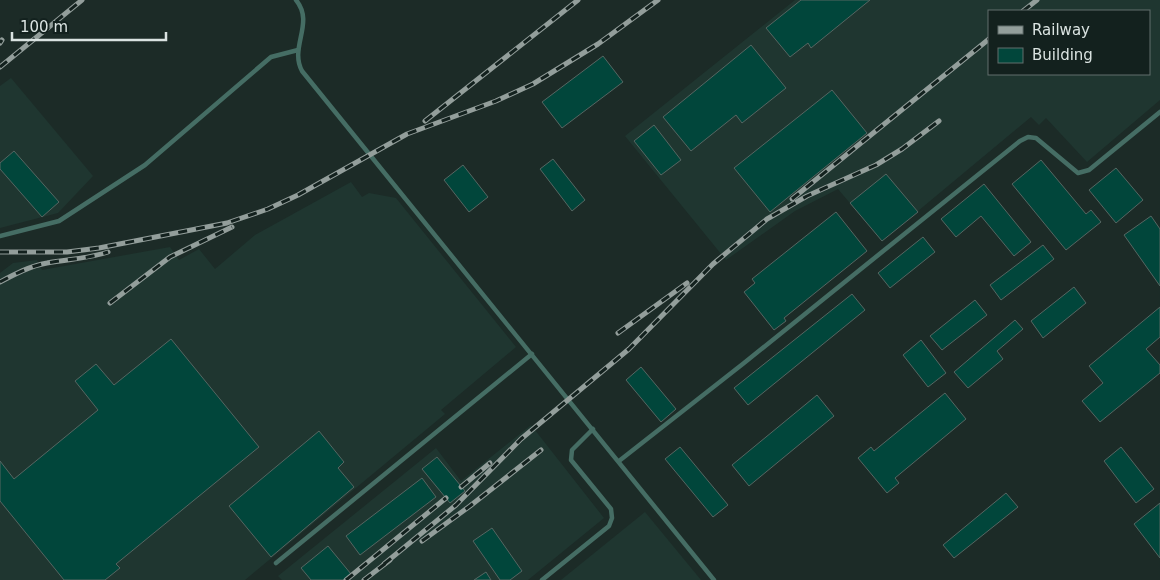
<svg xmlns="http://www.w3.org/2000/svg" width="1160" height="580" font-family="'DejaVu Sans',sans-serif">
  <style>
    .built { fill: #1f3630; fill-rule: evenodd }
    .building { fill: #01463b; stroke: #566662 }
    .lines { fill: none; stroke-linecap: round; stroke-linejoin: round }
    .lane { stroke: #456d64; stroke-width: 4.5 }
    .rail-casing { stroke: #939e9b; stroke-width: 5 }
    .rail { stroke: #13211e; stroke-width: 3; stroke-dasharray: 9; stroke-linecap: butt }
  </style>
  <rect width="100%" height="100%" fill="#1c2b27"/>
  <g class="built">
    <path d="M795 0H1160V100L1087 162 1046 118 1039 125 1031 117 882 241 838 189 795 211 726 260 625 136ZM989 11H1149V74H989Z"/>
    <polygon points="11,78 93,176 58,213 0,228 0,86"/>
    <polygon points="351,182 362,197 369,193 396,198 516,347 441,410 445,414 245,580 0,580 0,273 13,263 37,260 42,270 170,247 179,260 199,249 215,269 255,235"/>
    <polygon points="531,425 604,518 528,580 282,580 278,576 436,448 461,481"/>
    <polygon points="645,512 701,580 561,580"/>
  </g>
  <g class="building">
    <polygon points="801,0 870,0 811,48 808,43 790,57 766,28"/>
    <polygon points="751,45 786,88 742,123 736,115 691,151 663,117"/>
    <polygon points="603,56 623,82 562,128 542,102"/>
    <polygon points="832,90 867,133 770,212 734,168"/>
    <polygon points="654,125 681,160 661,175 634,141"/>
    <polygon points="14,151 59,202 42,217 0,169 0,163"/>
    <polygon points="553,159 585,200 572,211 540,169"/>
    <polygon points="1041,160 1086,214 1091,210 1101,222 1066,250 1012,184"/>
    <polygon points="463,165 488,197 469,212 444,180"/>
    <polygon points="1116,168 1143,200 1116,223 1089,190"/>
    <polygon points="886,174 918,212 882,241 850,203"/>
    <polygon points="984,184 1031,242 1014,256 981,216 956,237 941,219"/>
    <polygon points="836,212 867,251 784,318 786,321 774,330 744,292 755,283 752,279"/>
    <polygon points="1151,216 1160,229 1160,286 1124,235"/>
    <polygon points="923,237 935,252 890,288 878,273"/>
    <polygon points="1043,245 1054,259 1001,300 990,285"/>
    <polygon points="1074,287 1086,303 1043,338 1031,321"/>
    <polygon points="852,294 865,310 748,405 734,388"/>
    <polygon points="975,300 987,315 942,350 930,336"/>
    <polygon points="1160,307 1160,337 1146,349 1160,365 1160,373 1100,422 1082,401 1103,383 1089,366"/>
    <polygon points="1015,320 1023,329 997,351 1003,359 968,388 954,372"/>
    <polygon points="171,339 259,447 116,564 120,568 105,580 64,580 0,501 0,461 14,479 98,410 75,381 96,364 114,385"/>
    <polygon points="921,340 946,373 928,387 903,355"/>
    <polygon points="641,367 676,409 661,422 626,380"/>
    <polygon points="945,393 966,419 895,478 899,483 887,493 858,458 871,447 874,451"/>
    <polygon points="817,395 834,416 749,486 732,465"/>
    <polygon points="319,431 344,462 338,468 354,487 271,557 229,506"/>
    <polygon points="680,447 728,505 713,517 665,459"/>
    <polygon points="1121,447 1154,489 1136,503 1104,461"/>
    <polygon points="437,457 465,491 450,503 422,469"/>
    <polygon points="422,478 436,497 360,555 346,536"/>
    <polygon points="1006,493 1018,507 954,558 943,545"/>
    <polygon points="1160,503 1160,558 1134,524"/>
    <polygon points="492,528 522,571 510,580 500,580 473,541"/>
    <polygon points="328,546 351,574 344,580 311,580 301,568"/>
    <polygon points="486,572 491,580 474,580"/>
  </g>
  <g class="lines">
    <g class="lane">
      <path d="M296 0C315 23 289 47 302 71L714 580"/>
      <polyline points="0,236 59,221 145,165 271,57 298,50"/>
      <polyline points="619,461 744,363 1020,141 1028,137 1036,138 1078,173 1089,170 1160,112"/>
      <polyline points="276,563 532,354"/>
      <polyline points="542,580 609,526 612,518 611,509 571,460 572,450 593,429"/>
    </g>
    <g class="rail-casing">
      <g id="rail">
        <polyline points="1023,11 1037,0"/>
        <polyline points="0,43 2,40"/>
        <polyline points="0,67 82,0"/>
        <polyline points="425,121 578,0"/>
        <polyline points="792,199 989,39"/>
        <polyline points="0,252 67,252 99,248 227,223 268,209 298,195 407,134 496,101 533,84 598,44 658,0"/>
        <path d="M0 282C15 274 30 266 47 263 67 259 88 259 108 252"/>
        <polyline points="110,303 170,257 232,227"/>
        <polyline points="618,333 687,283"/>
        <polyline points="461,487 490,463"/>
        <polyline points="422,541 470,506 541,450"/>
        <polyline points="384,564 456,505 521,439 629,349 713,264 767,219 807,196 876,165 902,149 939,121"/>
        <polyline points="346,580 446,498"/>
        <polyline points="364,580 390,560"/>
      </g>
    </g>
    <use href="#rail" class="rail"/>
  </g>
  <rect x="988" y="10" width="162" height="65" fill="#13211e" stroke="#636f6c"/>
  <rect x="998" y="26" width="25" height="8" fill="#939e9b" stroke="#636f6c"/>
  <text x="1032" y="35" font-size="15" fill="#dae3e1">Railway</text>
  <rect x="998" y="48" width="25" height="15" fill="#01463b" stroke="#636f6c"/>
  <text x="1032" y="60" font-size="15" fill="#dae3e1">Building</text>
  <path d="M12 32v8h154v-8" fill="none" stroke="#dae3e1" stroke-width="2.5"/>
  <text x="20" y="32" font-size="15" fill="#dae3e1" stroke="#13211e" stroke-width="4" paint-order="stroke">100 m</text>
</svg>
